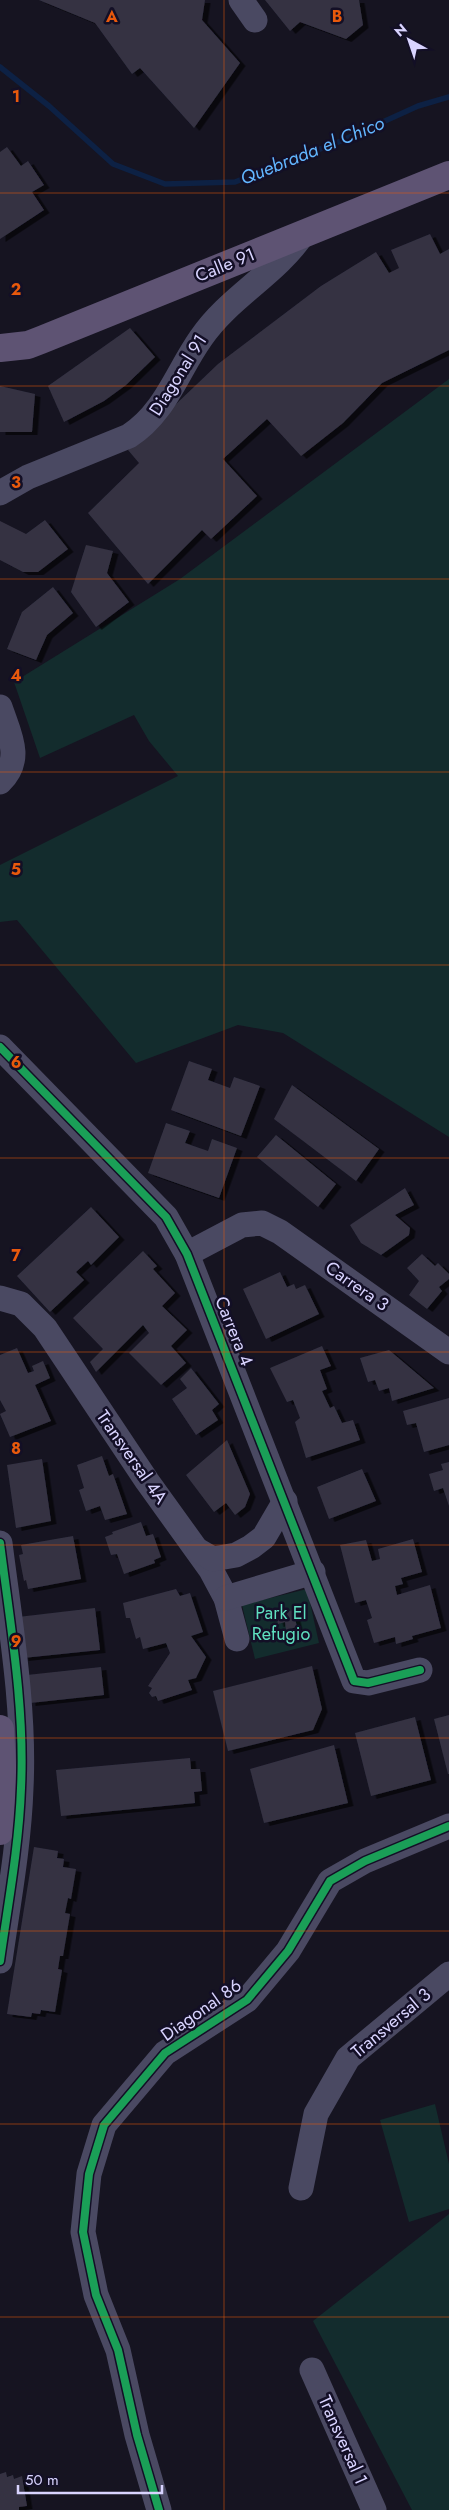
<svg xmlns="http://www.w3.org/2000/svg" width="449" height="2510" font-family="Jost,sans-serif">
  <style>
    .green { fill: #132c2d }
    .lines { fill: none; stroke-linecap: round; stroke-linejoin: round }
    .stream { stroke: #0d2144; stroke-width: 5.5 }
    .building { fill: #343243; filter: url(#shadow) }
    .minor { stroke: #4a4962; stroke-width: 25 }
    .major { stroke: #5e5373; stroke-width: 28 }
    .cycleway-casing { stroke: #130f26; stroke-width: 11 }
    .cycleway { stroke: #1a9f57; stroke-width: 8 }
    .grid { fill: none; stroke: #e8590c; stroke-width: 1; stroke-opacity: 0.55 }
    .labels { text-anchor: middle; stroke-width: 5; stroke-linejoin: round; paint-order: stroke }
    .street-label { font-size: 18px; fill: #d9d4ff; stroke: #130f26 }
    .park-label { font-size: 18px; fill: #5fe0c0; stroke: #130f26 }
    .water-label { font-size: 19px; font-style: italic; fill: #62b6ff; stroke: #130f26 }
    .grid-label { font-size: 16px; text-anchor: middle; font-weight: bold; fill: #e8590c; stroke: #130f26; stroke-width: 5; stroke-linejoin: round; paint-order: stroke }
  </style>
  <defs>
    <filter id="shadow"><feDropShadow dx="5.5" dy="3" stdDeviation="0" flood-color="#0009"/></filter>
  </defs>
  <rect width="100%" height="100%" fill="#161421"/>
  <g class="green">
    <polygon points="449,379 449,1137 283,1033 238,1025 136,1063 17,920 0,922 0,865 178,776 149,741 134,715 40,758 14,682 180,579"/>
    <polygon points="307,1589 319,1643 255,1659 242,1605"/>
    <polygon points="435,2104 449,2164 449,2209 409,2222 380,2120"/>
    <polygon points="449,2214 449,2510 412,2510 313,2321"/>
  </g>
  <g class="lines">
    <polyline class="stream" points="0,67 49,106 113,164 165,184 235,182 341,141 418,106 449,97"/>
  </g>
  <g class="building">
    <polygon points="39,0 205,0 202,20 240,63 194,128 140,68 132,74 95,23"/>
    <polygon points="265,0 359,0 363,25 346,39 300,22 290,31"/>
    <polygon points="7,147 21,166 28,161 44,185 32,192 44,210 0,239 0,152"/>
    <polygon points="430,234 440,254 449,249 449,350 382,383 343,423 301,456 267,419 223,459 257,496 211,539 202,530 148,584 88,513 139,463 128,450 218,364 321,286 376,252 389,273 399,268 391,250"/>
    <polygon points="130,328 155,357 126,385 104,401 64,422 48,386"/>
    <polygon points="0,386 35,394 32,432 0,432"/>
    <polygon points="45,520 68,549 38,572 23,572 0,560 0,521 26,534"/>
    <polygon points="86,545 113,551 107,573 129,602 96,627 71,592"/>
    <polygon points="53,587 73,613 47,635 36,660 7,649 22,612"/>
    <polygon points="189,1061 212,1069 208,1080 230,1088 234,1077 260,1086 241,1136 171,1110"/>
    <polygon points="292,1085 379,1149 356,1181 274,1119"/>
    <polygon points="166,1123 190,1131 185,1143 208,1151 212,1139 237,1148 219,1198 148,1173"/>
    <polygon points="276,1135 336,1184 318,1207 257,1157"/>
    <polygon points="405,1188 414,1205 395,1215 410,1228 409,1235 381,1255 361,1243 350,1225"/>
    <polygon points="91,1207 119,1237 91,1265 88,1261 76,1272 84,1280 50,1312 17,1276"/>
    <polygon points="143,1251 157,1266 153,1269 175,1293 162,1306 187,1330 171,1346 186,1363 161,1385 129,1353 149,1333 143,1325 96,1372 90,1362 103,1349 73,1318"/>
    <polygon points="422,1254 435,1266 438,1263 449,1274 449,1279 439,1287 442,1291 427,1309 409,1295 419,1281 407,1268"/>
    <polygon points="280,1272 287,1287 294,1284 296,1289 305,1285 319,1314 266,1339 243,1289"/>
    <polygon points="322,1346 331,1366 320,1370 327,1389 322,1391 330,1408 334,1406 342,1423 353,1420 360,1440 306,1458 295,1422 300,1418 297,1410 293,1400 287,1402 270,1368"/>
    <polygon points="17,1348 28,1373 34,1371 32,1366 43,1361 50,1378 35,1385 51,1421 10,1437 0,1414 6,1411 0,1400 0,1355"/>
    <polygon points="389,1350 434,1388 392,1401 389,1388 379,1391 375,1380 368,1382 360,1358"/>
    <polygon points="191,1368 219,1404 212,1410 218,1420 196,1435 172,1399 187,1388 180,1379"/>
    <polygon points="449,1398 449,1445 424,1452 416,1423 407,1425 403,1411"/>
    <polygon points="227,1440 250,1494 245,1507 235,1515 226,1503 214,1512 186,1475"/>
    <polygon points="102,1456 109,1476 113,1474 127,1514 105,1520 100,1506 86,1511 79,1490 84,1488 77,1465"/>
    <polygon points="42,1459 51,1521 16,1528 7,1465"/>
    <polygon points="449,1462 449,1506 443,1488 434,1491 429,1474 443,1470 441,1464"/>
    <polygon points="362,1469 376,1501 329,1519 317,1487"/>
    <polygon points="141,1522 146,1536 153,1534 161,1557 154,1560 155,1563 124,1574 117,1554 111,1555 105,1537 113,1534 112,1532"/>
    <polygon points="73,1536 81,1579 28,1589 26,1580 24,1581 19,1555 23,1554 21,1545"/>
    <polygon points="413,1539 422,1572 401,1578 403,1584 395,1586 397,1595 430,1585 441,1628 412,1636 413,1639 396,1644 395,1637 374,1643 367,1620 372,1618 366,1600 355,1603 340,1545 366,1540 372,1561 380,1559 378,1549"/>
    <polygon points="176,1589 180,1596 190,1593 203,1632 191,1636 206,1657 196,1678 188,1680 192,1690 158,1701 156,1696 152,1697 149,1693 152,1688 148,1686 170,1653 166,1643 143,1649 140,1637 136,1639 130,1618 126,1618 123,1603"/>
    <polygon points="95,1608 100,1650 23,1658 18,1617"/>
    <polygon points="293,1610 297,1627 286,1630 285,1622 278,1624 276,1614"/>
    <polygon points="312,1666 322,1709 313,1730 228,1751 213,1691"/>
    <polygon points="101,1667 104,1695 30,1703 27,1675"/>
    <polygon points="449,1715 449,1774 448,1774 434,1719"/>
    <polygon points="415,1717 431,1780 371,1796 355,1733"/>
    <polygon points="334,1745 348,1803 264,1823 250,1769"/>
    <polygon points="190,1758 191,1769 200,1769 202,1791 194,1792 195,1803 61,1816 56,1770"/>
    <polygon points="34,1847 58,1851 57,1858 64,1859 63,1867 76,1869 71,1899 68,1898 65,1913 70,1914 63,1956 60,1956 58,1969 62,1970 55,2012 41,2010 40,2014 32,2013 31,2017 7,2014"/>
    <polygon points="6,2472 7,2477 13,2475 14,2479 22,2476 27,2506 19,2507 19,2510 0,2510 0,2474"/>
  </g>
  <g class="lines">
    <g class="minor">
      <polyline points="241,0 255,20"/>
      <path d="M0 493 28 477 129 436C165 413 177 372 201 338 229 297 275 275 303 234"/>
      <path d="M0 707C9 734 24 759 0 782"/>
      <polyline points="0,1047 166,1217 187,1254 354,1681 368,1683 420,1670"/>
      <polyline points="187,1254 242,1225 262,1223 280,1232 449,1352"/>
      <polyline points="0,1298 21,1304 45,1328 147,1481 211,1570 226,1598 237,1639"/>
      <path d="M0 1543C10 1623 25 1707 21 1788 19 1846 8 1904 0 1961"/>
      <polyline points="199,1551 213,1559 236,1555 251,1547 264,1537 285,1501"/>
      <polyline points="226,1598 313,1572"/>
      <polyline points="301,2188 316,2114 348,2058 449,1974"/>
      <polyline points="312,2370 374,2510"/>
      <polyline points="159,2510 137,2435 118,2350 96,2295 83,2232 89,2174 104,2125 165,2053 247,2000 288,1951 330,1881 365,1861 449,1826"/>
    </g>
    <g class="major">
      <polyline points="0,348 28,345 41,340 449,175"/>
      <polyline points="0,1729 3,1783 0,1831"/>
    </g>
    <g class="cycleway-casing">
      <g id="cycleway">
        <polyline points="0,1047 166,1217 187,1254 354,1681 368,1683 420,1670"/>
        <path d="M0 1543C10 1623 25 1707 21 1788 19 1846 8 1904 0 1961"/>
        <polyline points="159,2510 137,2435 118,2350 96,2295 83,2232 89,2174 104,2125 165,2053 247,2000 288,1951 330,1881 365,1861 449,1826"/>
      </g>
    </g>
    <use href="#cycleway" class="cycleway"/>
  </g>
  <path class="grid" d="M224 0V2510M0 193H449M0 386H449M0 579H449M0 772H449M0 965H449M0 1158H449M0 1352H449M0 1545H449M0 1738H449M0 1931H449M0 2124H449M0 2317H449"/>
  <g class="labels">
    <g class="street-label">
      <text transform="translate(225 265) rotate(-22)" y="6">Calle 91</text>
      <text transform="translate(178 375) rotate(-58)" y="6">Diagonal 91</text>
      <text transform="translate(357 1286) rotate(35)" y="6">Carrera 3</text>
      <text transform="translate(234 1331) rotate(68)" y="6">Carrera 4</text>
      <text transform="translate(132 1457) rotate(55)" y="6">Transversal 4A</text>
      <text transform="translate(201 2010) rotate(-35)" y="6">Diagonal 86</text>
      <text transform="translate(391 2023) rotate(-40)" y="6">Transversal 3</text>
      <text transform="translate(343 2440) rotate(66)" y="6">Transversal 1</text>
    </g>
    <g class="park-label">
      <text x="281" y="1619">Park El<tspan x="281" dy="21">Refugio</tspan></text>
    </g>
    <g class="water-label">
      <text transform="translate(312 150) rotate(-22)" y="7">Quebrada el Chico</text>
    </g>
  </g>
  <g class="grid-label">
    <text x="112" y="22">A</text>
    <text x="337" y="22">B</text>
    <text x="16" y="102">1</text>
    <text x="16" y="295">2</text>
    <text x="16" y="488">3</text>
    <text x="16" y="681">4</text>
    <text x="16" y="875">5</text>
    <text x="16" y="1068">6</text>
    <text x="16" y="1261">7</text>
    <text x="16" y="1454">8</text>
    <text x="16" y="1647">9</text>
  </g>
  <g transform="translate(409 40) rotate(320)" stroke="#130f26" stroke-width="4" paint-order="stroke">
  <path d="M0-4L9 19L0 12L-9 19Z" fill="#d9d4ff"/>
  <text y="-8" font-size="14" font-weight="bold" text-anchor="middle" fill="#d9d4ff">N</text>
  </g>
  <path d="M18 2485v8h144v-8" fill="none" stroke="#d9d4ff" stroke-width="2.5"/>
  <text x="25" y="2485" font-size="15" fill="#d9d4ff" stroke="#130f26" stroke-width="4" paint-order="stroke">50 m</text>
</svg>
